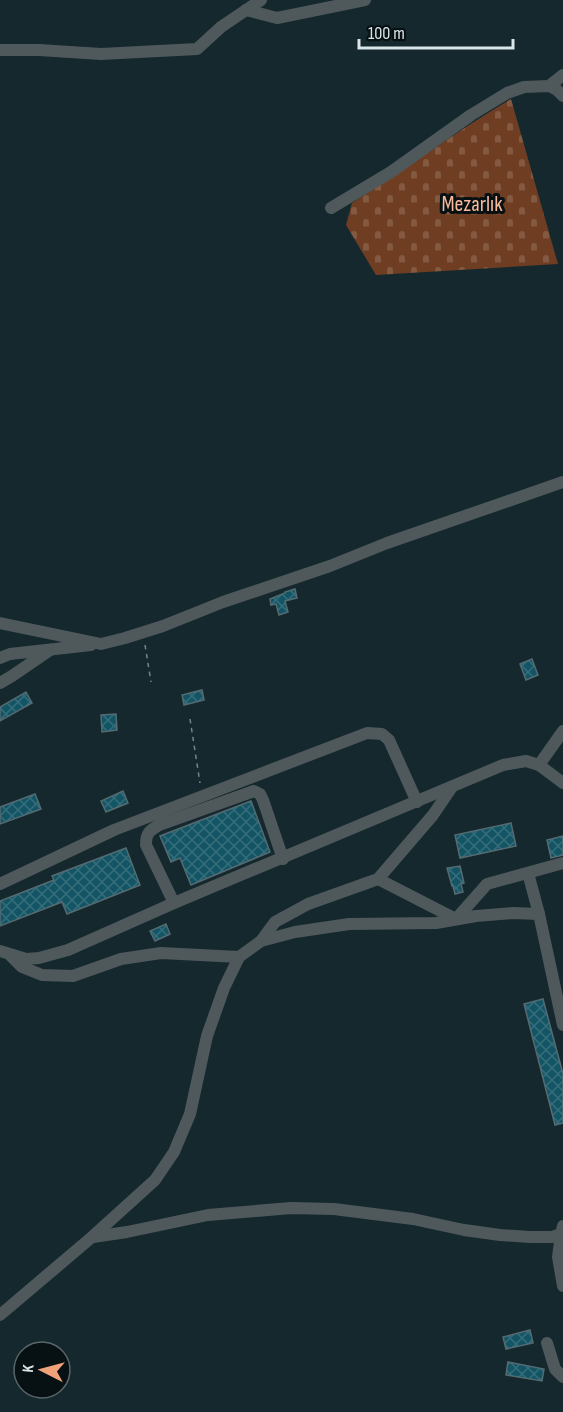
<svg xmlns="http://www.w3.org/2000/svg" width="563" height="1412" font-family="'Sofia Sans Condensed',sans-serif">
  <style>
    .cemetery { fill: url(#cemetery-stones) }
    .building { fill: url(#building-cross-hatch); stroke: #556b72; stroke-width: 1.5 }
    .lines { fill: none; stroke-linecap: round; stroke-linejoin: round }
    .path { stroke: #74858a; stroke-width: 1.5; stroke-dasharray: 4.5 4.5; stroke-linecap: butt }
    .minor { stroke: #4f595c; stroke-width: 12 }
    .labels { text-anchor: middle; stroke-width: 6; stroke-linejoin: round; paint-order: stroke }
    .park-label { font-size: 22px; fill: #f9ba9b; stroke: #071012 }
  </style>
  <defs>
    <pattern id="cemetery-stones" width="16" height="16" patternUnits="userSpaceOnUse" patternTransform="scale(1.5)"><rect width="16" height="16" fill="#6f3d22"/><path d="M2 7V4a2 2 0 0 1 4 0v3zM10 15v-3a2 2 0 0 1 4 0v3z" fill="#835942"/></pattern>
    <pattern id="building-cross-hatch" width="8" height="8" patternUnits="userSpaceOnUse" patternTransform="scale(1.5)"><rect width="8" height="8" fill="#145565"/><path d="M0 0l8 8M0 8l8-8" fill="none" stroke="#366d7b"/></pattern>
  </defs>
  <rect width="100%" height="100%" fill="#14282e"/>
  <path class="cemetery" d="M511 99 558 264 376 275 346 225 352 203C406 169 457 131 511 99Z"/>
  <g class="building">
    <polygon points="295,589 297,598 285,601 288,612 279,615 276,604 271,605 270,599 285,593 285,592"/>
    <polygon points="532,659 538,675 526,680 520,664"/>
    <polygon points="202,690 204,700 184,705 182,695"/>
    <polygon points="26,692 32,703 0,721 0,707"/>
    <polygon points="116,714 117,730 102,732 101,715"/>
    <polygon points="123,791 128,803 106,812 101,801"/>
    <polygon points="35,794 41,809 0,824 0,807"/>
    <polygon points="251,801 270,852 191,885 180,858 171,862 160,836"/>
    <polygon points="511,823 516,846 460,858 455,835"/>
    <polygon points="563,836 563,855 551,858 547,840"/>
    <polygon points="126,848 140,885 67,914 62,902 0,926 0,901 54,880 52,876"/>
    <polygon points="460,866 464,883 461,884 463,892 455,894 453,886 452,886 447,868"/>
    <polygon points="166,924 170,934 155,941 150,931"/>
    <polygon points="543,999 563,1074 563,1123 555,1125 524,1004"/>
    <polygon points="530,1330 533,1343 506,1349 503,1337"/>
    <polygon points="508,1362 544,1369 542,1381 506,1375"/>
  </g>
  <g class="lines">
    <g class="path">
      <polyline points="145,645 151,682"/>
      <polyline points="190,719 200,783"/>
    </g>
    <g class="minor">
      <polyline points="246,10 277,18 365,0"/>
      <polyline points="0,50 39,50 101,54 197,49 221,27 261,0"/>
      <polyline points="549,86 563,75"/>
      <polyline points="331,208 391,172 471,115 507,93 524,87 549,86 557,90 563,96"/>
      <polyline points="0,623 101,644 125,638 163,626 223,602 330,566 387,543 563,482"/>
      <polyline points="0,658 10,654 91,645"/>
      <polyline points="0,683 12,676 50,650"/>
      <polyline points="539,765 563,731"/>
      <polyline points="528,873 539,914 563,1025"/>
      <polyline points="378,879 456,919 487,884 563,863"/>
      <polyline points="0,884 114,830 367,733 382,734 389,740 417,802"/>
      <path d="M174 903 146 845C146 833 149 831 159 825L254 791 260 794 263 800 283 859"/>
      <polyline points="261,941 275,922 308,904 378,879 433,815 452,787"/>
      <polyline points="0,951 26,959 39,958 68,950 174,903 503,765 526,761 539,765 563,783"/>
      <polyline points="11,956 22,967 42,975 73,976 121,959 161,953 239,957"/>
      <polyline points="93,1237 127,1232 208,1215 291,1208 334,1209 413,1219 464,1230 500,1235 530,1237 552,1237 561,1234 563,1226"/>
      <polyline points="563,1286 558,1257 561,1234 563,1235"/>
      <polyline points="0,1315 92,1237 155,1180 174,1152 190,1114 207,1036 224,988 239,957 261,941 295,932 349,924 436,923 476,916 513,913 539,914"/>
      <polyline points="547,1343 555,1369 563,1377"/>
    </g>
  </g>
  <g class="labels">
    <g class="park-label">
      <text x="472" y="211">Mezarlık</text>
    </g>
  </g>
  <g transform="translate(42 1370) rotate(276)"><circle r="28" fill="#071012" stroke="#5b6668" stroke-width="1.5"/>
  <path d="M0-4.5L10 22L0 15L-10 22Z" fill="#f1a27b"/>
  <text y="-9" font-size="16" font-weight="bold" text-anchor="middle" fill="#d9e6ea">K</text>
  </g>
  <path d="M359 39v9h154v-9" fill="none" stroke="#d9e6ea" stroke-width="3"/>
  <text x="368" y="39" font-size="18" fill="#d9e6ea" stroke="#071012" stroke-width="4.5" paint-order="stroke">100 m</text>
</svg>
